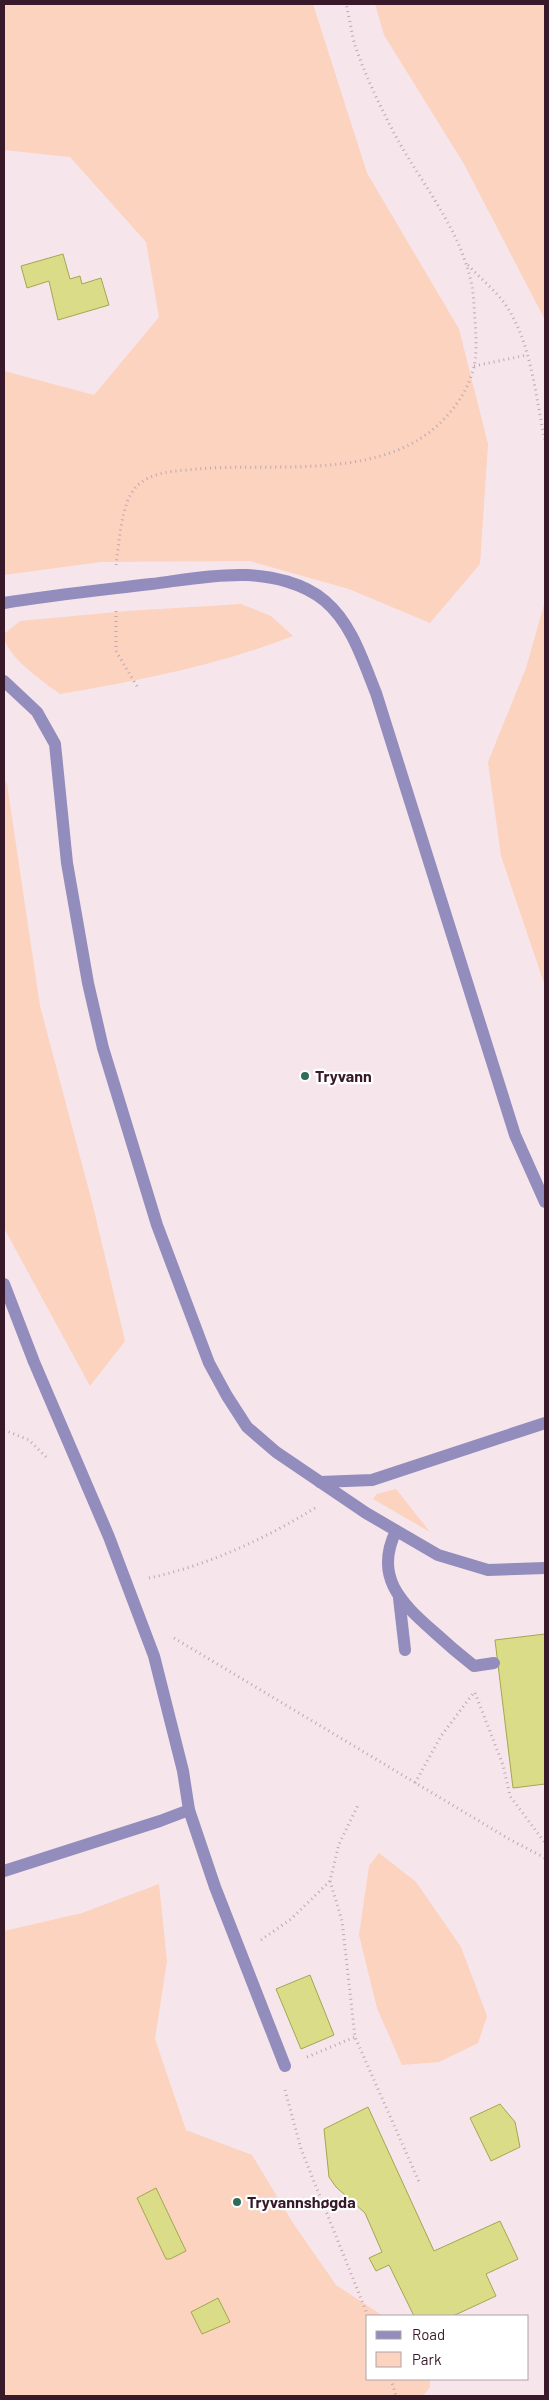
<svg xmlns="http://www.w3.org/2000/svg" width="549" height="2400" font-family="Barlow,sans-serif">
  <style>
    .green { fill: #fbd3be }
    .building { fill: #dadc87; stroke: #a4a651 }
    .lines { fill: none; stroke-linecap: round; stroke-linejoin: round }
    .path { stroke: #bea8b1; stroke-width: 3; stroke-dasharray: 1 4; stroke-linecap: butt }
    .lane { stroke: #928dbc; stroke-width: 12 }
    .street { stroke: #928dbc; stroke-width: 12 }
    .poi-dot { fill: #2f6d59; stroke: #fff; stroke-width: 2 }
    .labels { text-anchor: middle; stroke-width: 4.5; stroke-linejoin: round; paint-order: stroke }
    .poi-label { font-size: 16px; font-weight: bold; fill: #381929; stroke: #fff; text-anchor: start }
  </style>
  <rect width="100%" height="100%" fill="#f7e5ec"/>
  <g class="green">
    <polygon points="4,4 313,4 367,173 459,329 488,444 480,564 430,623 349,589 250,561 101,562 4,575 4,371 94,395 159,317 146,242 70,157 4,150"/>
    <polygon points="375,4 545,4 545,324 544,318 464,164 384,35"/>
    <polygon points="545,601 545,986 501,856 488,762 526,668"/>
    <path d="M241 604 271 616 293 636C219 665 138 681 60 694 44 682 4 656 4 634L20 621 127 611Z"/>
    <polygon points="4,779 7,784 40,1006 92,1202 125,1341 90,1386 4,1228"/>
    <polygon points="396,1489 430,1532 373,1499 377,1494"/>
    <polygon points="379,1853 416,1882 461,1947 487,2016 478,2043 439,2062 402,2065 377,2008 359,1935 369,1866"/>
    <polygon points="159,1884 167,1961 155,2039 186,2130 252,2155 293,2223 336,2285 383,2316 368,2316 368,2379 430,2379 430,2387 423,2396 4,2396 4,1931 82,1913"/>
  </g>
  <g class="building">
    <polygon points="63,254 70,279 80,276 82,284 101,278 109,305 58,320 49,281 27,288 21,266"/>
    <polygon points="545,1634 545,1784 513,1788 495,1640"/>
    <polygon points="310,1975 334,2035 301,2049 276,1989"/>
    <polygon points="500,2104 515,2122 520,2147 491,2161 470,2118"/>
    <polygon points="368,2107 434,2251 500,2221 518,2259 486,2274 496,2296 453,2316 414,2316 389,2265 376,2271 369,2258 382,2252 365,2213 336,2187 329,2177 324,2129"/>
    <polygon points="156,2188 186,2251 170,2259 166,2259 137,2198"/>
    <polygon points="218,2298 230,2322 202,2334 191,2312"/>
  </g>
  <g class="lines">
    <g class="path">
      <path d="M468 265C480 278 495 290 505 304 532 343 535 396 545 440"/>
      <polyline points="474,366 527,355"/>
      <path d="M116 565C119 545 121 502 136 487 151 471 177 471 197 469 277 462 387 483 447 416 460 401 469 386 474 367 477 352 476 336 475 320 474 309 474 297 472 286 460 227 421 184 394 133 379 104 364 73 354 42 351 29 349 16 346 4"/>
      <polyline points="116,611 116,651 138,688"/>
      <polyline points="4,1430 29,1440 48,1459"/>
      <path d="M149 1578C206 1566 265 1539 315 1508"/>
      <polyline points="174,1638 509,1839 545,1858"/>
      <polyline points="475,1693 503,1765 510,1796 545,1843"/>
      <polyline points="415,1783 441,1736 475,1691"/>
      <polyline points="330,1881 342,1921 355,2037 420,2184"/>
      <polyline points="261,1940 291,1919 330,1881 339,1844 359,1803"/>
      <polyline points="307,2057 355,2037"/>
      <polyline points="285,2090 301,2149 368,2316"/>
      <polyline points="391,2379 396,2396"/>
    </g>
    <g class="lane">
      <path d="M4 603C53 595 102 590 151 584 183 580 215 574 246 575 272 576 304 583 325 601 352 624 363 661 376 693L515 1135 545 1202"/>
      <polyline points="4,681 37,712 55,744 67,863 88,983 103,1048 157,1225 209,1363 227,1396 247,1427 276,1452 366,1513 438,1555 488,1570 545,1568"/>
      <polyline points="320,1482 372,1480 545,1423"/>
      <path d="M396 1531C374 1576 400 1602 433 1631 446 1643 460 1655 474 1666L494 1663"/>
      <polyline points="399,1598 405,1650"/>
      <polyline points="189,1810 215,1887 285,2066"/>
    </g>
    <polyline class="street" points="4,1284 34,1362 109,1537 154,1656 183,1771 189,1810 160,1821 4,1871"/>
  </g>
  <g class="poi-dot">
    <circle cx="305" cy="1076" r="5"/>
    <circle cx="237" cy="2202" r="5"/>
  </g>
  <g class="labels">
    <g class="poi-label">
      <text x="315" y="1082">Tryvann</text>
      <text x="247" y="2208">Tryvannshøgda</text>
    </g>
  </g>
  <rect width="549" height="2400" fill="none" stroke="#381929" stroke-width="10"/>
  <rect x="366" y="2315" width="162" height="65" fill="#ffffff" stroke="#afa3a9"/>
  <rect x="376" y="2331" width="25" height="8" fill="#928dbc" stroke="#afa3a9"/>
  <text x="412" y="2340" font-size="15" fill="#381929">Road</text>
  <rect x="376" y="2352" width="25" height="15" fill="#fbd3be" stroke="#afa3a9"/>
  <text x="412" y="2365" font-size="15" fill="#381929">Park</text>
</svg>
